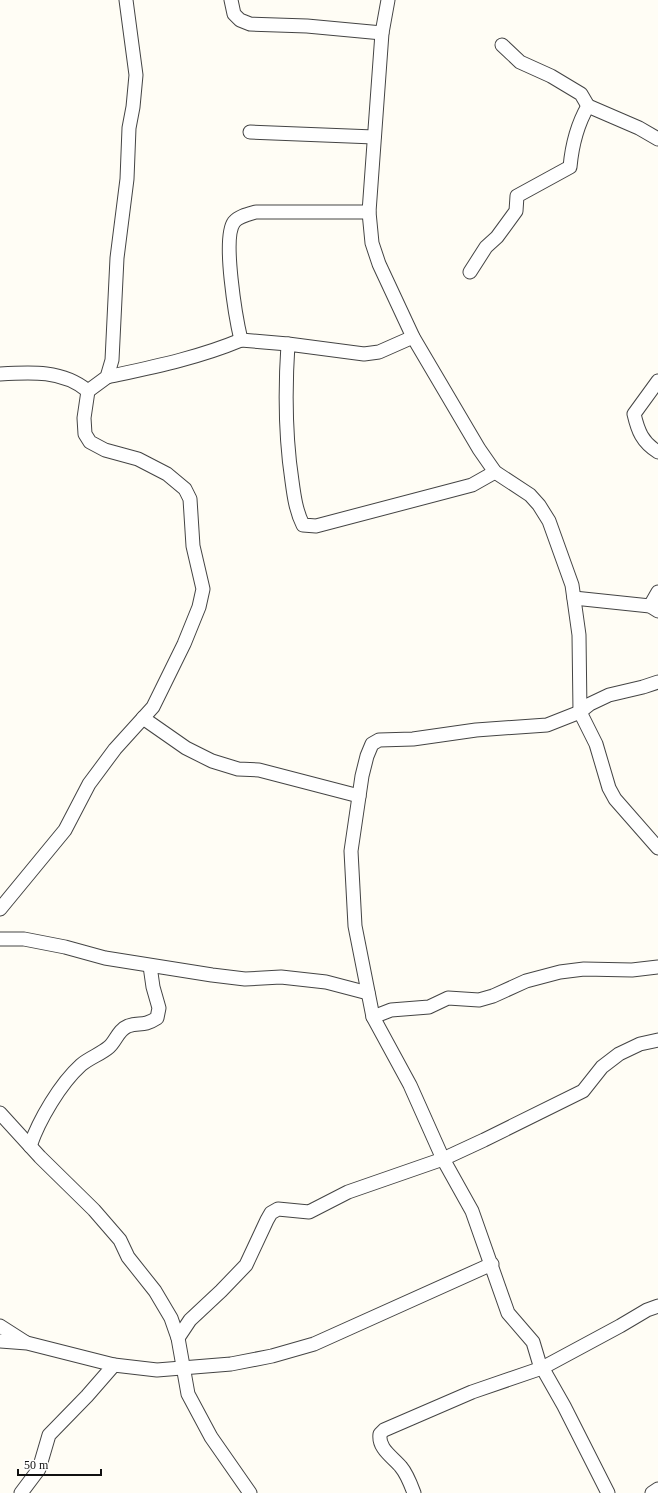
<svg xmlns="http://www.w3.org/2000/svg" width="658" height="1493" font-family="Georgia,serif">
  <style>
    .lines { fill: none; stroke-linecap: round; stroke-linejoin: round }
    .street-casing { stroke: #444; stroke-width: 15 }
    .street { stroke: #fff; stroke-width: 13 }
  </style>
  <rect width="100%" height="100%" fill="#fffdf5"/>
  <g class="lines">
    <g class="street-casing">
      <g id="street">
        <polyline points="231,0 234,14 240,20 250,24 307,26 382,33"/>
        <polyline points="388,0 382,33 369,212 372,243 379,264 413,337 479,449 495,472 530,495 539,505 549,521 572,585 579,635 580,712 596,744 609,788 615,799 658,848"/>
        <polyline points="502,45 520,62 551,76 581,94 588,106"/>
        <polyline points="250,132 374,137"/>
        <path d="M470 272 486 247 497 237 516 211 517 196 570 167C572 145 577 125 588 106L639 128 658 139"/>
        <path d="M413 337 379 352 364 354 288 344C285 389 285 435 292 481 294 496 296 511 303 525L316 526 472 485 495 472"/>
        <path d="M288 344 241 340C236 319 222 238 234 222 239 216 249 214 256 212H369"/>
        <path d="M0 374C31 372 63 370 88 391L84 418 85 434 90 442 105 450 138 459 167 474 185 489 190 499 193 546 203 589 199 607 184 644 153 707 115 749 89 784 65 830 0 909"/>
        <path d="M107 377C153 367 198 358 241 340"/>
        <path d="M658 381 634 414C638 431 642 442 658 452"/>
        <polyline points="88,391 107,377 112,360 117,258 127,179 129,128 133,107 136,75 126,0"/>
        <polyline points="574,598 650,606 658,611"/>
        <polyline points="650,606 658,592"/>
        <polyline points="143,718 186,748 212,761 238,769 259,770 359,796"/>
        <polyline points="0,939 24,939 65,947 105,958 212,975 245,979 281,977 326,982 368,993"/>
        <polyline points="373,1017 391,1010 429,1007 448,998 479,1000 493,996 526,981 560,972 584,969 632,970 658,967"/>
        <polyline points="0,1113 40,1157 94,1210 120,1240 128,1257 155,1291 171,1318 178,1338 188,1394 211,1437 250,1493"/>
        <path d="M30 1146C39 1120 60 1084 81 1065 89 1058 101 1054 109 1047 116 1041 118 1030 128 1026 140 1022 143 1027 157 1018L159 1008 153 987 150 966"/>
        <polyline points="0,1326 25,1342"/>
        <polyline points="178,1338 190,1320 221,1291 246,1265 267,1220 271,1213 278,1209 309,1212 348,1192 443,1159 484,1140 583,1091 602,1067 619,1054 640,1044 658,1040"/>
        <polyline points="0,1341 27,1343 114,1365 157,1370 231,1364 272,1356 314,1344 492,1264"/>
        <polyline points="21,1493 39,1469 49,1435 87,1396 114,1365"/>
        <path d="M414 1493C411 1485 407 1474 401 1467 393 1457 378 1449 380 1434L384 1430 472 1392 542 1368 620 1326 647 1310 658 1306"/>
        <polyline points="608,1493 564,1406 539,1362 533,1342 508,1313 472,1211 443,1159 410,1085 373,1017 355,926 351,851 362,776 367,756 372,744 379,740 413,739 476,730 547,725 580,712 590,704 609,695 643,687 658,682"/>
        <polyline points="652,1493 658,1489"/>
      </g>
    </g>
    <use href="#street" class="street"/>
  </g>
  <path d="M18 1469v6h83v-6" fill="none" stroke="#111111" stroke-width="2"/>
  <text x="24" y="1469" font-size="12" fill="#111111" stroke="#ffffff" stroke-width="3" paint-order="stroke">50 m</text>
</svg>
